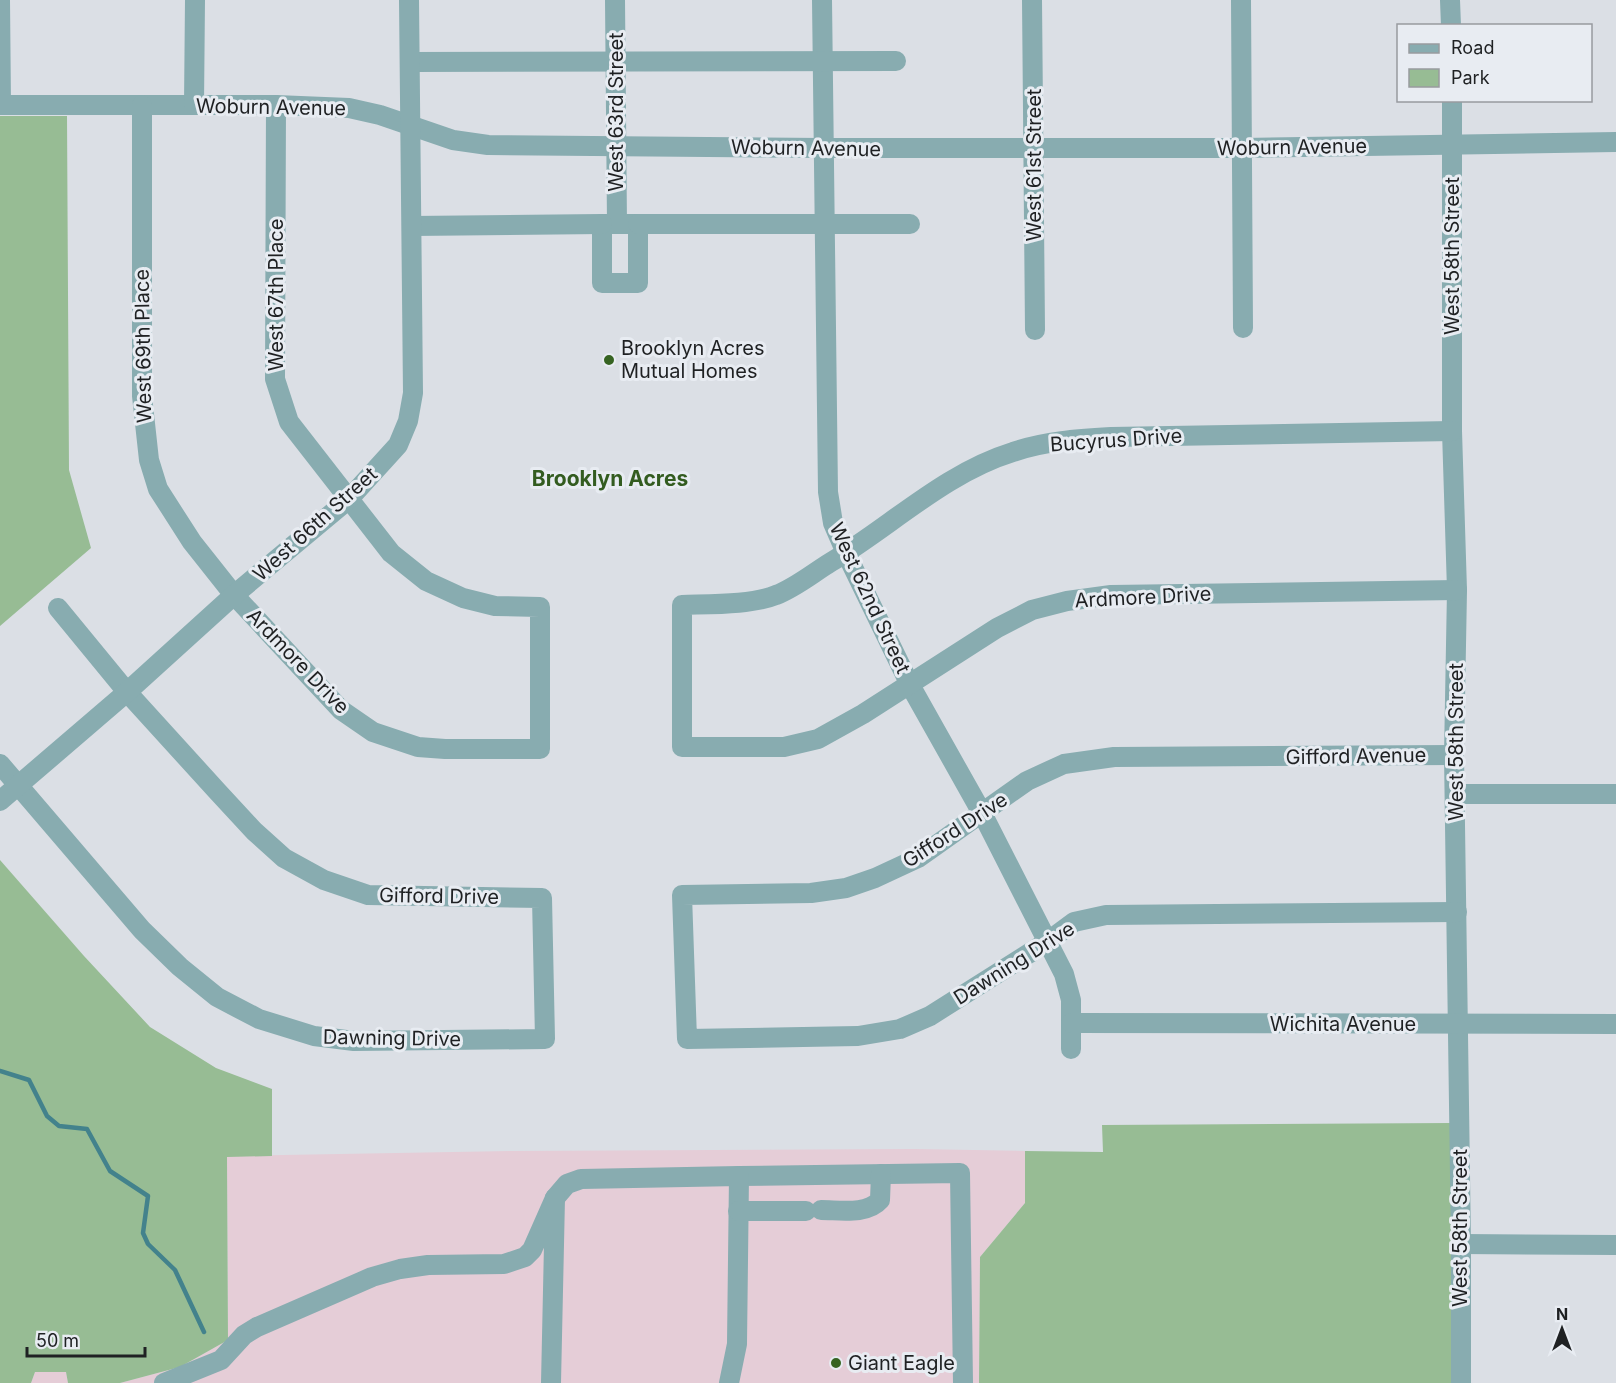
<svg xmlns="http://www.w3.org/2000/svg" width="1616" height="1383" font-family="Inter,sans-serif">
  <style>
    .commercial { fill: #e5cdd7 }
    .green { fill: #97bc94 }
    .lines { fill: none; stroke-linecap: round; stroke-linejoin: round }
    .stream { stroke: #43828c; stroke-width: 4.5 }
    .minor { stroke: #88acb0; stroke-width: 20 }
    .poi-dot { fill: #366321; stroke: #e8ecf2; stroke-width: 2 }
    .labels { text-anchor: middle; stroke-width: 6; stroke-linejoin: round; paint-order: stroke }
    .street-label { font-size: 20px; fill: #1f2123; stroke: #e8ecf2 }
    .poi-label { font-size: 20px; fill: #1f2123; stroke: #e8ecf2; text-anchor: start }
    .neighbourhood-label { font-size: 21px; font-weight: bold; fill: #335c20; stroke: #e8ecf2 }
  </style>
  <rect width="100%" height="100%" fill="#dbdfe5"/>
  <g class="commercial">
    <polygon points="914,1149 1025,1151 1025,1203 980,1257 979,1383 120,1383 180,1367 228,1340 227,1156 511,1151"/>
    <polygon points="35,1372 66,1372 68,1383 31,1383"/>
  </g>
  <g class="green">
    <polygon points="0,116 67,116 69,470 91,548 0,626"/>
    <polygon points="0,860 84,956 150,1027 216,1068 272,1089 272,1156 227,1157 228,1340 180,1367 120,1383 68,1383 66,1372 35,1372 31,1383 0,1383"/>
    <polygon points="1452,1123 1453,1383 979,1383 980,1257 1025,1203 1025,1151 1103,1152 1102,1125"/>
  </g>
  <g class="lines">
    <polyline class="stream" points="0,1071 29,1080 47,1116 59,1126 87,1129 110,1171 148,1196 143,1233 148,1244 175,1270 204,1332"/>
    <g class="minor">
      <polyline points="0,0 1,105 276,105 349,108 380,115 453,140 488,145 822,148 1243,148 1616,142"/>
      <polyline points="615,0 617,224"/>
      <polyline points="822,0 828,492 833,523 846,553 910,685 982,813 1064,974 1071,1000 1071,1049"/>
      <polyline points="1032,0 1035,330"/>
      <polyline points="1241,0 1243,328"/>
      <polyline points="1450,0 1451,26"/>
      <polyline points="410,62 896,61"/>
      <polyline points="1452,100 1452,431 1457,590 1454,755 1461,1244 1461,1383"/>
      <polyline points="142,105 142,396 149,460 158,489 192,542 234,595 341,710 373,732 418,747 445,749 540,749 540,607 495,606 463,598 426,581 391,553 289,422 275,379 276,105"/>
      <polyline points="194,105 195,0"/>
      <rect x="602" y="224" width="36" height="59"/>
      <polyline points="638,224 910,224"/>
      <polyline points="412,226 602,224"/>
      <path d="M1452 431 1111 437C1078 439 1045 441 1013 452 945 473 891 526 831 562 813 573 795 588 776 595 752 605 708 604 682 605V747H784L818 739 863 714 997 628 1032 610 1067 601 1111 595 1457 590"/>
      <polyline points="1454,755 1114,757 1064,764 1027,781 918,858 875,878 846,888 811,893 682,895 687,1039 858,1036 900,1029 930,1016 1047,942 1074,922 1106,915 1457,912"/>
      <polyline points="0,764 142,930 180,967 217,997 259,1019 314,1036 354,1041 545,1039 542,898 368,895 324,880 284,858 254,831 217,791 127,692 58,608"/>
      <polyline points="1455,794 1616,794"/>
      <polyline points="0,801 127,692 234,595 349,499 398,445 408,421 413,393 409,0"/>
      <polyline points="1071,1023 1616,1024"/>
      <polyline points="739,1176 960,1173 963,1383"/>
      <polyline points="555,1198 567,1184 581,1179 739,1176 737,1344 729,1383"/>
      <path d="M821 1210C840 1210 867 1215 880 1200L881 1174"/>
      <polyline points="738,1211 806,1211"/>
      <polyline points="1461,1244 1616,1245"/>
      <polyline points="164,1383 221,1360 244,1335 257,1327 372,1277 400,1269 428,1265 504,1264 525,1257 532,1250 555,1198 551,1383"/>
    </g>
  </g>
  <g class="poi-dot">
    <circle cx="609" cy="360" r="6"/>
    <circle cx="836" cy="1363" r="6"/>
  </g>
  <g class="labels">
    <g class="street-label">
      <text transform="translate(271 107) rotate(1)" y="7">Woburn Avenue</text>
      <text transform="translate(616 112) rotate(-90)" y="7">West 63rd Street</text>
      <text transform="translate(1292 147) rotate(-1)" y="7">Woburn Avenue</text>
      <text transform="translate(806 148) rotate(1)" y="7">Woburn Avenue</text>
      <text transform="translate(1034 165) rotate(-90)" y="7">West 61st Street</text>
      <text transform="translate(1452 256) rotate(-90)" y="7">West 58th Street</text>
      <text transform="translate(276 295) rotate(-90)" y="7">West 67th Place</text>
      <text transform="translate(143 346) rotate(-91)" y="7">West 69th Place</text>
      <text transform="translate(1116 440) rotate(-4)" y="7">Bucyrus Drive</text>
      <text transform="translate(315 524) rotate(-42)" y="7">West 66th Street</text>
      <text transform="translate(1143 597) rotate(-3)" y="7">Ardmore Drive</text>
      <text transform="translate(870 598) rotate(65)" y="7">West 62nd Street</text>
      <text transform="translate(298 661) rotate(46)" y="7">Ardmore Drive</text>
      <text transform="translate(1456 742) rotate(-90)" y="7">West 58th Street</text>
      <text transform="translate(1356 756) rotate(-1)" y="7">Gifford Avenue</text>
      <text transform="translate(955 830) rotate(-33)" y="7">Gifford Drive</text>
      <text transform="translate(439 896) rotate(1)" y="7">Gifford Drive</text>
      <text transform="translate(1014 963) rotate(-32)" y="7">Dawning Drive</text>
      <text x="1343" y="1031">Wichita Avenue</text>
      <text transform="translate(392 1038) rotate(1)" y="7">Dawning Drive</text>
      <text transform="translate(1460 1228) rotate(-90)" y="7">West 58th Street</text>
    </g>
    <g class="poi-label">
      <text x="621" y="355">Brooklyn Acres<tspan x="621" dy="23">Mutual Homes</tspan></text>
      <text x="848" y="1370">Giant Eagle</text>
    </g>
    <g class="neighbourhood-label">
      <text x="610" y="486">Brooklyn Acres</text>
    </g>
  </g>
  <rect x="1397" y="24" width="195" height="78" fill="#e8ecf2" stroke="#989b9f" stroke-width="1.5"/>
  <rect x="1409" y="44" width="30" height="9" fill="#88acb0" stroke="#989b9f" stroke-width="1.5"/>
  <text x="1451" y="54" font-size="18" fill="#1f2123">Road</text>
  <rect x="1409" y="69" width="30" height="18" fill="#97bc94" stroke="#989b9f" stroke-width="1.5"/>
  <text x="1451" y="84" font-size="18" fill="#1f2123">Park</text>
  <g transform="translate(1562 1329)" stroke="#e8ecf2" stroke-width="4.5" paint-order="stroke">
  <path d="M0-4.5L10 22L0 15L-10 22Z" fill="#1f2123"/>
  <text y="-9" font-size="16" font-weight="bold" text-anchor="middle" fill="#1f2123">N</text>
  </g>
  <path d="M27 1347v9h118v-9" fill="none" stroke="#1f2123" stroke-width="3"/>
  <text x="36" y="1347" font-size="18" fill="#1f2123" stroke="#e8ecf2" stroke-width="4.5" paint-order="stroke">50 m</text>
</svg>
